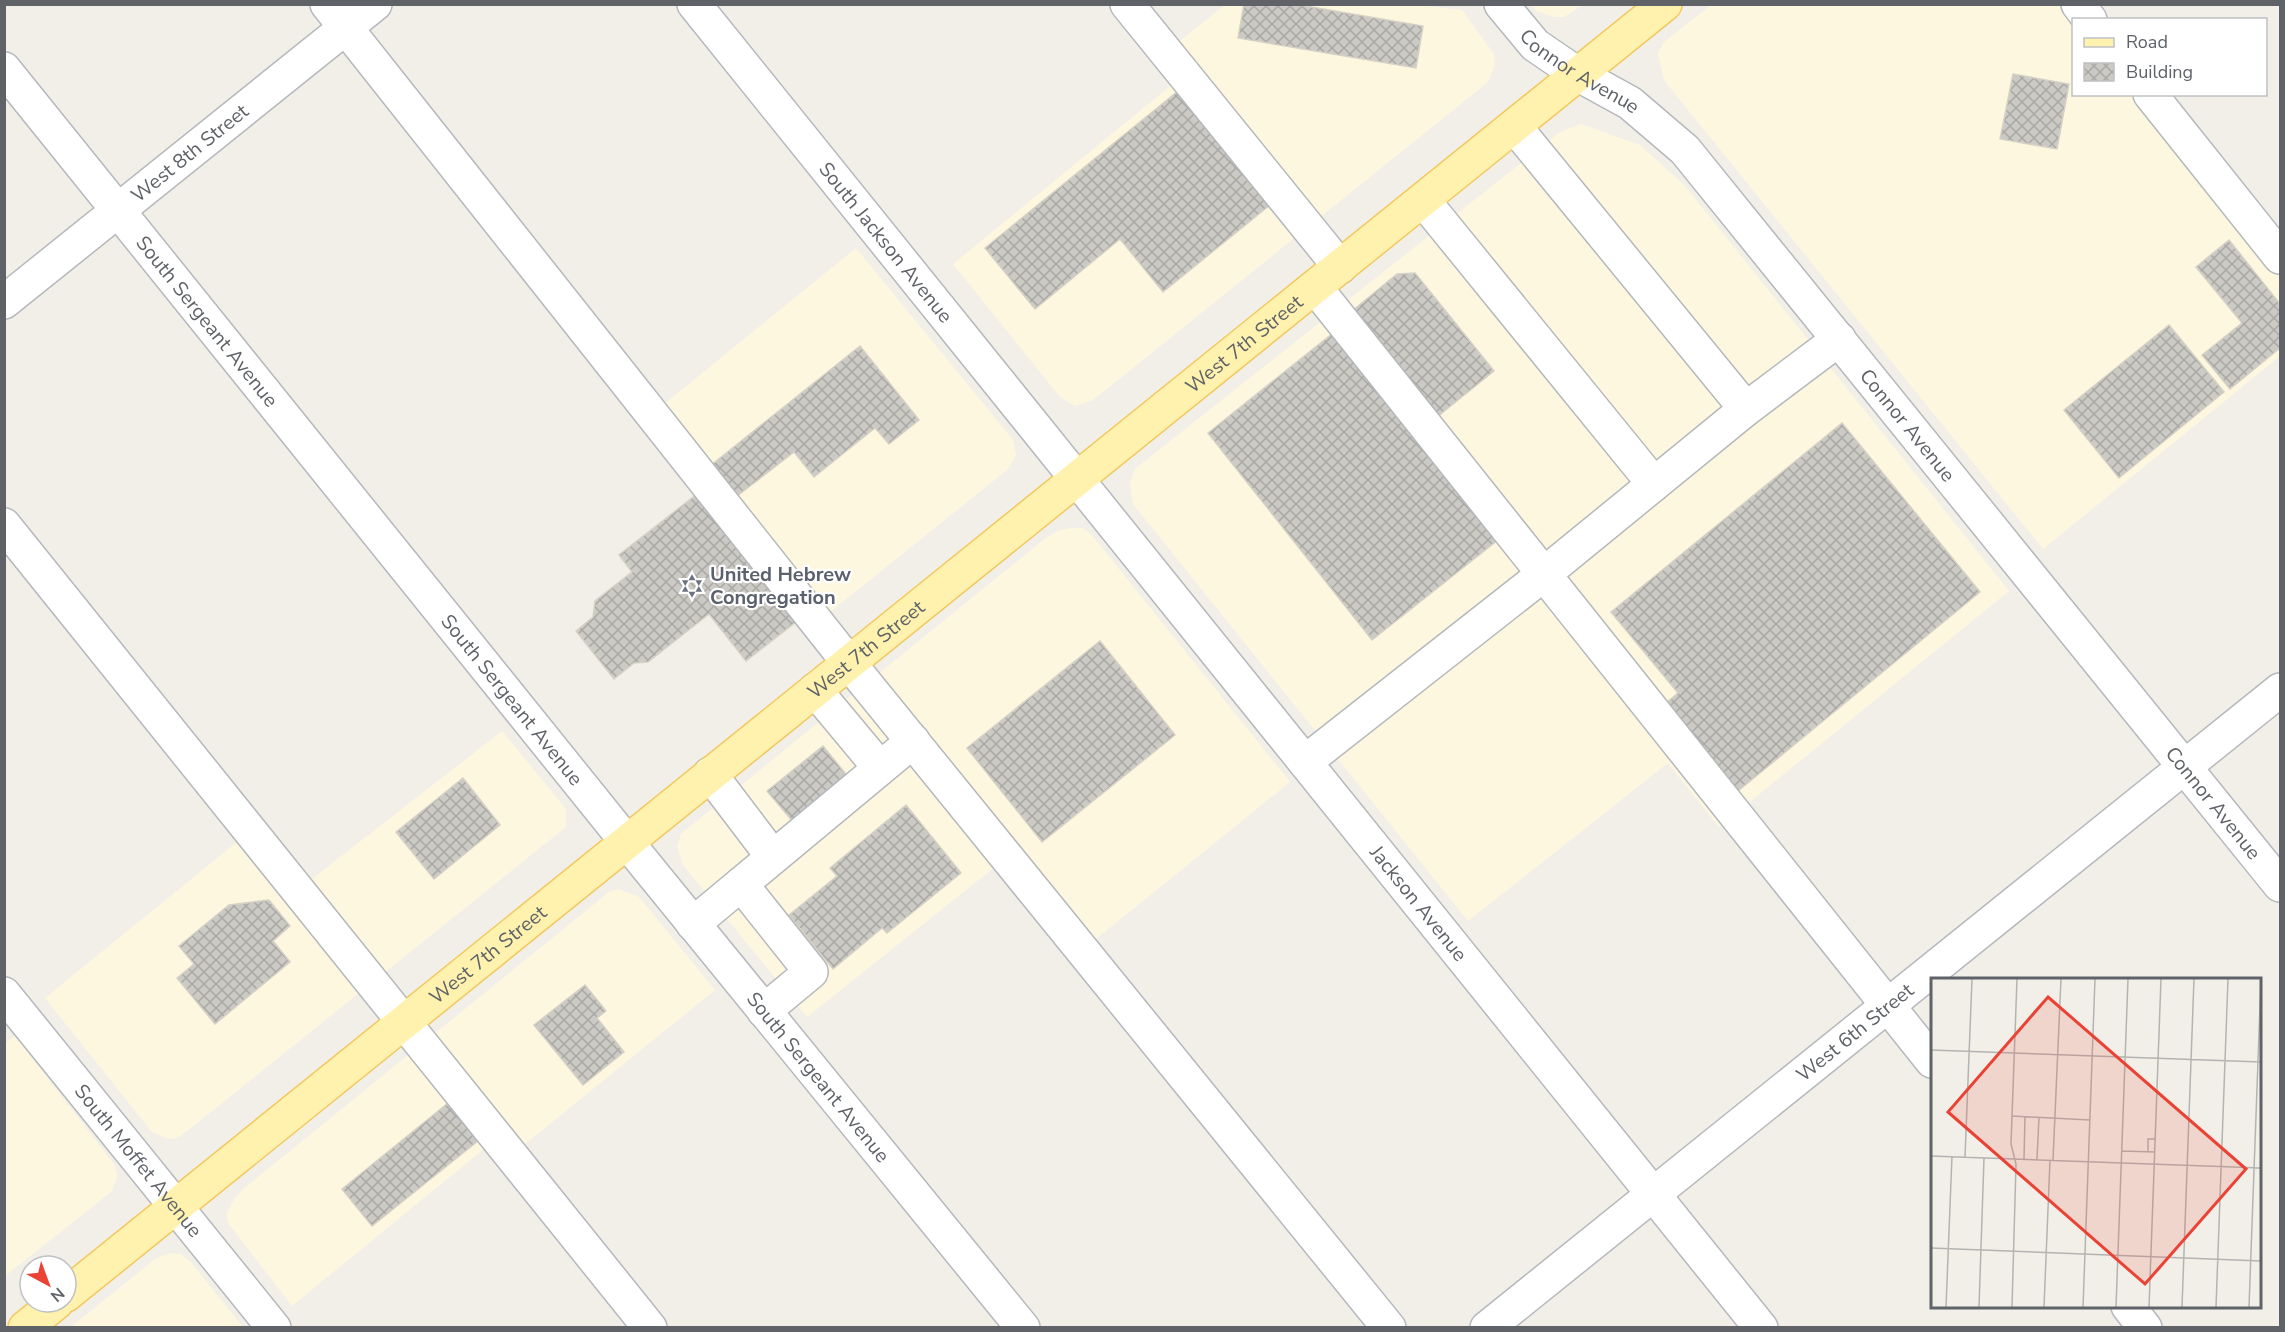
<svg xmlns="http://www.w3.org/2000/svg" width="2285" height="1332" font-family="'Nunito Sans',sans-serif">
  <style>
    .commercial { fill: #fef7e0 }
    .building { fill: url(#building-cross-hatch); stroke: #d6d1c6; stroke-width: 1.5 }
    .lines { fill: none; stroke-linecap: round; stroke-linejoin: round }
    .minor-casing { stroke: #b5b8bc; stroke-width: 36 }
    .major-casing { stroke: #f2c960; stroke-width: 36 }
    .minor { stroke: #fff; stroke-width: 33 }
    .major { stroke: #fff2af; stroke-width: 33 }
    .labels { text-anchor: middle; stroke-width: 4.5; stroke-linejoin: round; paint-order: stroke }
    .street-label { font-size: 20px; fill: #5f6368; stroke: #fff }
    .worship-label { font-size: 20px; font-weight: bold; fill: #5b616d; stroke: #fff; text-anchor: start }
    .inset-road { fill: none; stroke: #b3b3b1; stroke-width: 1.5 }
    .view { fill: #ea4335; fill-opacity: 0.15; stroke: #ea4335; stroke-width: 3 }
    .inset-edge { fill: none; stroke: #5f6368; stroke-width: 3 }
  </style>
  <defs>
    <pattern id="building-cross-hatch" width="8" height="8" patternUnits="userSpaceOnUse" patternTransform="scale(1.5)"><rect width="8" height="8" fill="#cccac5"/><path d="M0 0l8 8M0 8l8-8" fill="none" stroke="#a9a8a4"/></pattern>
  </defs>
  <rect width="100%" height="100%" fill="#f1efe8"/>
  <g class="commercial">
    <polygon points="1407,4 1462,10 1494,54 1495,65 1488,82 1093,400 1075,406 1060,397 953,264 1174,83 1156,60 1225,5"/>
    <polygon points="1531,5 1583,5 1564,17 1554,17 1536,11"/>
    <polygon points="1711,5 2092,5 2074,20 2074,94 2165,95 2280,237 2280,356 2043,549 1667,84 1663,76 1658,54 1664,42"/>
    <polygon points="1581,124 1640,145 1685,186 2009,591 1719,827 1668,763 1468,921 1133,504 1130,482 1135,469 1560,132"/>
    <polygon points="856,248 1013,440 1016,455 1008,469 809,629 647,418"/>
    <polygon points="1071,528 1082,528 1091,534 1290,782 1075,956 1001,862 807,1017 683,865 677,846 681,834 1047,537 1060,530"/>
    <polygon points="502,731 566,809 566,827 187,1131 177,1138 169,1139 152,1132 45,998 264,820 312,879"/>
    <polygon points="619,889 639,897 715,990 499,1165 485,1148 292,1306 229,1224 226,1215 233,1201 242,1190 609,892"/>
    <polygon points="15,1036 114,1164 118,1176 111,1192 5,1276 4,1044"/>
    <polygon points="170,1253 181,1254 190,1261 243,1327 71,1327 155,1259"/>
  </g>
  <g class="building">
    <polygon points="1244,4 1294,4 1423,26 1416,68 1238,38"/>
    <polygon points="2013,74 2069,84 2057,149 2000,139"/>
    <polygon points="1178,91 1270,205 1163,292 1120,239 1035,309 985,248"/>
    <polygon points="2229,240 2280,304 2280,348 2230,389 2202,355 2242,323 2196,267"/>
    <polygon points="1415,273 1494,371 1437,417 1352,311 1397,274"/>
    <polygon points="2169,325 2224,392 2119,478 2064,410"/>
    <polygon points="1333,333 1498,540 1372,640 1208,433"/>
    <polygon points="860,346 919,420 889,444 875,428 814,477 794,452 732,500 705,470"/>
    <polygon points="1842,423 1980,592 1738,791 1666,703 1678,693 1611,612"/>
    <polygon points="697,494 797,621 746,661 709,614 648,662 634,663 614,679 576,631 593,617 595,601 632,572 619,555"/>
    <polygon points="1100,641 1175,735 1042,842 967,748"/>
    <polygon points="823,746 849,778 794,823 767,791"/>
    <polygon points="463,778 500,825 434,879 396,832"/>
    <polygon points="906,805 961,873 887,933 882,928 833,969 789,915 837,876 830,868"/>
    <polygon points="269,900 290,926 273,941 290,962 215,1024 177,978 194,964 179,946 229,905"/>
    <polygon points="585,985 606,1011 597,1018 624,1052 583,1085 534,1025"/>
    <polygon points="448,1103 478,1141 372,1226 342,1189"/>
  </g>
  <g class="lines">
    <g class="minor-casing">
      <g id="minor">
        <polyline points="327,4 849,663 1389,1328"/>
        <path id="s1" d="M694 4 1761 1328"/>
        <polyline points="1127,4 1340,267"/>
        <path id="s2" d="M1501 4 1535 45 1579 75 1630 103 1685 150 2280 885"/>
        <polyline points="2078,4 2090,20"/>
        <path id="s3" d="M4 69 626 841 1023 1328"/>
        <polyline points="2150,94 2280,257"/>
        <polyline points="1515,127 1746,409"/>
        <polyline points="1423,200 1654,484"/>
        <polyline points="1315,287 1932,1061"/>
        <path id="s4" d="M4 302 375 4"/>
        <polyline points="4,525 650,1328"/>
        <polyline points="815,690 880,768"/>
        <polyline points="1305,762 1544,574 1746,409 1839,339"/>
        <polyline points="710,774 773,857"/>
        <polyline points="741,884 811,972 764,1011"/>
        <polyline points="693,924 913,741"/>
        <path id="s5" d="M4 994 274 1328"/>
        <polyline points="2128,1306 2145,1328"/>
        <path id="s6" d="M1487 1328 2280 690"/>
      </g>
    </g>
    <g class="major-casing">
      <g id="major">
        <path id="s7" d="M66 1295 1665 4"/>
        <polyline points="25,1328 57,1302"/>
      </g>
    </g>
    <use href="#minor" class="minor"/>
    <use href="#major" class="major"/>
  </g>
  <defs>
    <g id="synagogue-bare" transform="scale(1.8)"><path d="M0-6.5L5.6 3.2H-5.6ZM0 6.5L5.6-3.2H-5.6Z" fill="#6b7280" stroke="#fff" stroke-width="2.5" paint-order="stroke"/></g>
  </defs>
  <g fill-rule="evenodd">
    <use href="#synagogue-bare" x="692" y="586"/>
  </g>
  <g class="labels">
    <g class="street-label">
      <text dy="7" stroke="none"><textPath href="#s2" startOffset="105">Connor Avenue</textPath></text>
      <text dy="7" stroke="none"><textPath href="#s4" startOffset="238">West 8th Street</textPath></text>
      <text dy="7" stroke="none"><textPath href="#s1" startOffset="306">South Jackson Avenue</textPath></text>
      <text dy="7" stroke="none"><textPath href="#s3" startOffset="324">South Sergeant Avenue</textPath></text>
      <text dy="7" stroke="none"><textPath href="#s7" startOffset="1514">West 7th Street</textPath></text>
      <text dy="7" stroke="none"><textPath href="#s2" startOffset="591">Connor Avenue</textPath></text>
      <text dy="7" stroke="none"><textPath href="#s7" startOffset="1028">West 7th Street</textPath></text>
      <text dy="7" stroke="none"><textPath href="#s3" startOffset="810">South Sergeant Avenue</textPath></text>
      <text dy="7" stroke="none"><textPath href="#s2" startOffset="1077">Connor Avenue</textPath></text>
      <text dy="7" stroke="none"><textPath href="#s1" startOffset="1155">Jackson Avenue</textPath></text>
      <text dy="7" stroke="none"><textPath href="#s7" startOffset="542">West 7th Street</textPath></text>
      <text dy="7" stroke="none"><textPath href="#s6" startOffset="472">West 6th Street</textPath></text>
      <text dy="7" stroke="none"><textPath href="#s3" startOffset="1296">South Sergeant Avenue</textPath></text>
      <text dy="7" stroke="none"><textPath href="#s5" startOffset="214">South Moffet Avenue</textPath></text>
    </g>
    <g class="worship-label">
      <text x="710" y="581">United Hebrew<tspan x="710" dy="23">Congregation</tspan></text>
    </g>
  </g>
  <g transform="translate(1931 978)">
    <rect width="330" height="330" fill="#f1efe8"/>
    <path class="inset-road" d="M0 72 330 84M81 138 159 142M191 173 224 174M217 174V161H224M0 178 330 190M34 179 41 1M93 181 94 139M106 181 108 139M122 182 130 1M0 270 330 283M15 329 21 178M48 329 53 180M81 329 85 186 80 166 86 1M113 329 119 182M152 329 164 1M185 329 197 1M218 329 230 1M251 329 263 1M285 329 297 1M318 329 330 1"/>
    <path class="view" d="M117 19 315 191 214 306 17 134Z"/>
    <rect width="330" height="330" class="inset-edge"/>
  </g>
  <rect width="2285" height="1332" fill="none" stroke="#5f6368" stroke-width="12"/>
  <rect x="2072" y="18" width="195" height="78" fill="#ffffff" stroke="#bfc1c3" stroke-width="1.5"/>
  <rect x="2084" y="38" width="30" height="9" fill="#fff2af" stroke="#bfc1c3" stroke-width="1.5"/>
  <text x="2126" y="48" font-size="18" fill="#5f6368">Road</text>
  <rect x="2084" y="63" width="30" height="18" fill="url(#building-cross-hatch)" stroke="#bfc1c3" stroke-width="1.5"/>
  <text x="2126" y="78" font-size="18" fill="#5f6368">Building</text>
  <g transform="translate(48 1284) rotate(139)"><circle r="28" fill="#ffffff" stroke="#bfc1c3" stroke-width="1.5"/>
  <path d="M0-4.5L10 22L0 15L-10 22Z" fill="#ea4335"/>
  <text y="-9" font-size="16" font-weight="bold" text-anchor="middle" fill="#5f6368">N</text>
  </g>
</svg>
